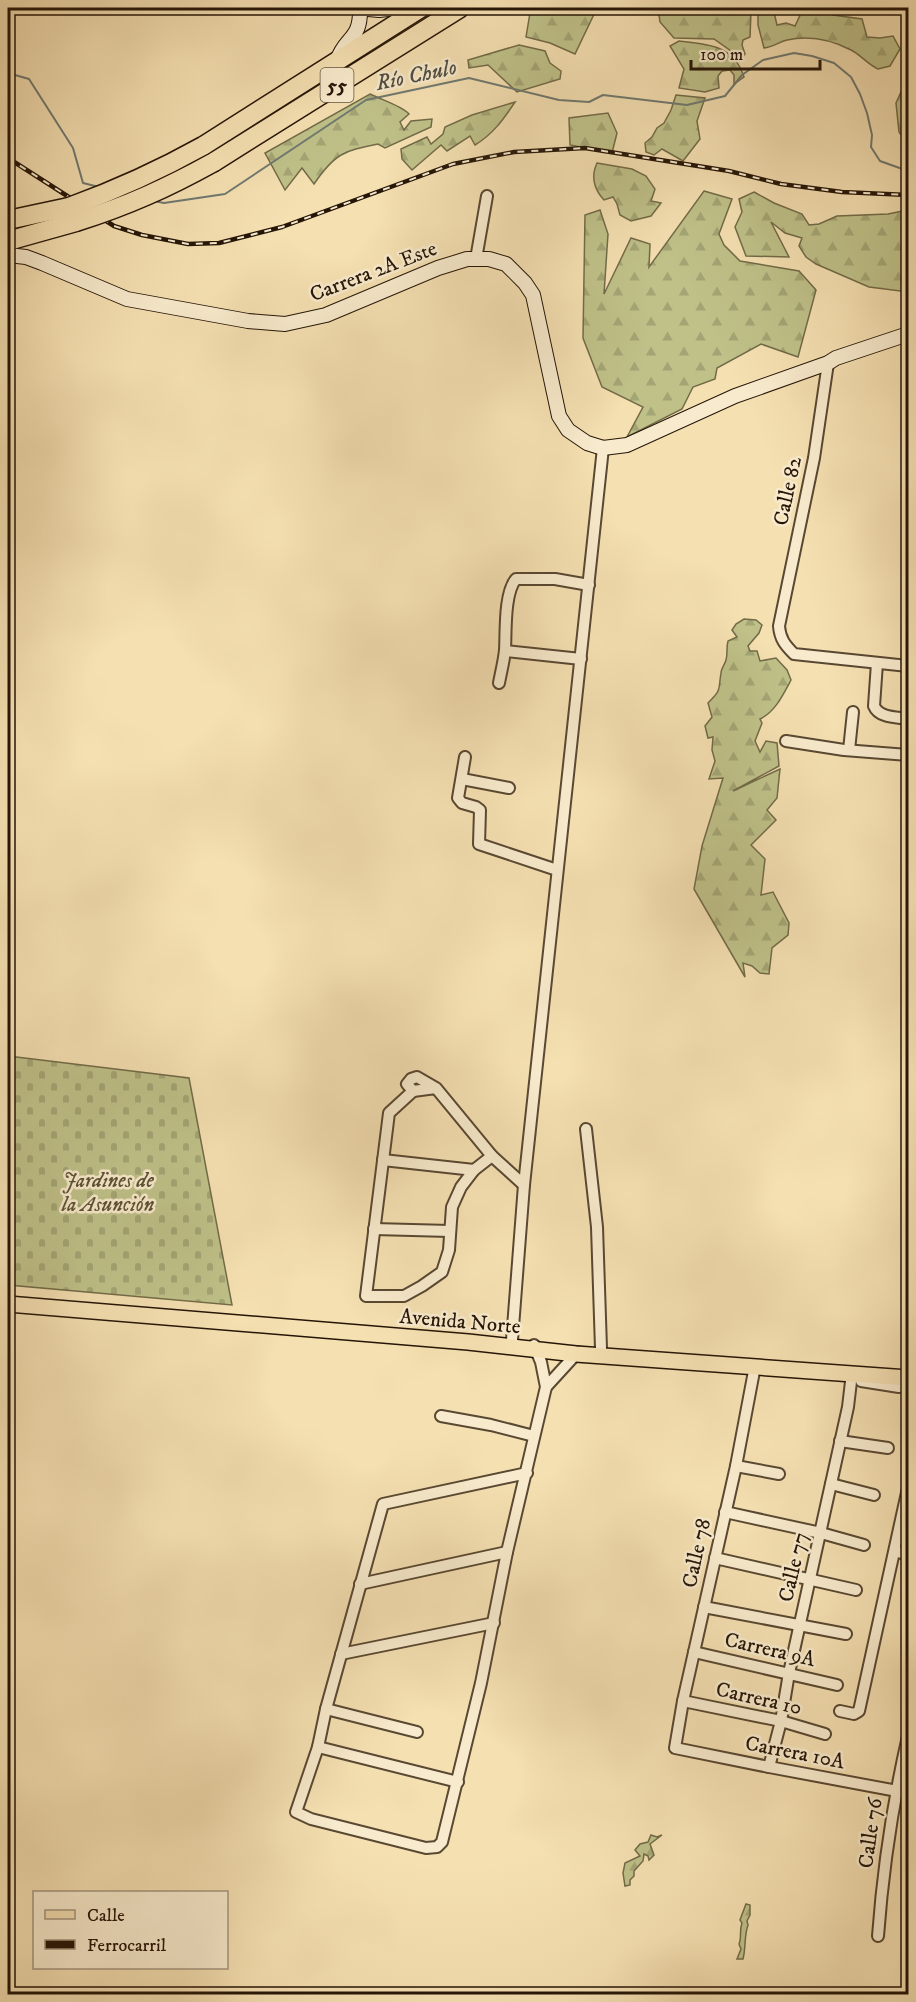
<svg xmlns="http://www.w3.org/2000/svg" width="916" height="2002" font-family="'IM FELL DW Pica',serif">
  <style>
    .forest { fill: url(#forest-firs); stroke: #726b48; stroke-width: 1.5 }
    .cemetery { fill: url(#cemetery-stones); stroke: #726b48; stroke-width: 1.5 }
    .lines { fill: none; stroke-linecap: round; stroke-linejoin: round }
    .stream { stroke: #6f7971; stroke-width: 2 }
    .street-casing { stroke: #594832; stroke-width: 14 }
    .secondary-casing { stroke: #251507; stroke-width: 16 }
    .primary-casing { stroke: #251507; stroke-width: 18 }
    .highway-casing { stroke: #251507; stroke-width: 21 }
    .street { stroke: #f8ebcd; stroke-width: 10 }
    .secondary { stroke: #f8ebcd; stroke-width: 14 }
    .primary { stroke: #f5e0b2; stroke-width: 15 }
    .highway { stroke: #f5e0b2; stroke-width: 18 }
    .rail-casing { stroke: #251507; stroke-width: 4.5 }
    .rail { stroke: #f8ebcd; stroke-width: 2; stroke-dasharray: 7; stroke-linecap: butt }
    .highway-bridge-casing { stroke: #251507; stroke-width: 21; stroke-linecap: butt }
    .highway-bridge { stroke: #f5e0b2; stroke-width: 18 }
    .labels { text-anchor: middle; stroke-width: 5; stroke-linejoin: round; paint-order: stroke }
    .shield { fill: #f8ebcd; stroke: #645542; stroke-width: 1.5 }
    .shield-label { font-size: 20px; font-weight: bold; fill: #251507 }
    .street-label { font-size: 21px; fill: #251507; stroke: #f8ebcd }
    .park-label { font-size: 21px; font-style: italic; fill: #5b5134; stroke: #f8ebcd }
    .water-label { font-size: 22px; font-style: italic; fill: #504f45; stroke: #f8ebcd }
  </style>
  <defs>
    <pattern id="forest-firs" width="22" height="20" patternUnits="userSpaceOnUse" patternTransform="scale(1.5)"><rect width="22" height="20" fill="#bfc189"/><path d="M5 1l3.5 6h-7zM16 11l3.5 6h-7z" fill="#a4a575"/></pattern>
    <pattern id="cemetery-stones" width="16" height="16" patternUnits="userSpaceOnUse" patternTransform="scale(1.5)"><rect width="16" height="16" fill="#bfc189"/><path d="M2 7V4a2 2 0 0 1 4 0v3zM10 15v-3a2 2 0 0 1 4 0v3z" fill="#a4a575"/></pattern>
  </defs>
  <rect width="100%" height="100%" fill="#f5e0b2"/>
  <filter id="stains"><feTurbulence type="fractalNoise" baseFrequency=".00333" numOctaves="4"/><feColorMatrix values="0 0 0 0 .2 0 0 0 0 .09 0 0 0 0 .02 0 0 0 .5 -.17"/></filter>
  <radialGradient id="worn" r=".72"><stop offset=".6" stop-color="#630" stop-opacity="0"/><stop offset="1" stop-color="#630" stop-opacity=".3"/></radialGradient>
  <g class="forest">
    <polygon points="544,8 563,8 567,9 571,8 597,8 575,54 550,43 526,37 530,13"/>
    <path d="M658 8H773L777 25 786 23 795 26 803 9 821 8 833 15 862 19 867 37 880 38 893 36 900 49 890 66 878 69C867 64 861 55 851 50 830 39 810 35 787 40 779 42 773 47 764 48L758 25V10L751 12 750 37 743 40 742 45 745 54 741 58 714 39 674 38 660 22Z"/>
    <path d="M679 41C708 44 734 45 744 77L734 84V75L730 70 722 71 718 76 719 88 705 92 679 88 684 69 670 46Z"/>
    <polygon points="519,45 545,51 550,63 561,71 560,79 517,92 488,65 469,68 468,60"/>
    <polygon points="908,76 908,144 899,132 896,103"/>
    <path d="M370 94C382 100 402 106 409 114L400 122 404 130 411 121 432 119 431 127 385 148 378 144C344 151 335 153 314 184L302 168 285 190 265 153Z"/>
    <polygon points="676,95 705,98 697,121 700,139 683,161 662,149 654,155 646,152 645,143 652,137 657,128 664,123 671,110"/>
    <path d="M515 102C503 120 493 134 475 145L470 136 447 151 441 145 412 170 402 159 401 149 427 137 431 144 443 134 445 127 472 115Z"/>
    <polygon points="608,113 617,133 612,153 570,145 569,118"/>
    <path d="M597 163 632 169 646 176 655 189 651 201 661 203 651 216 631 221 620 215 617 204 613 197 604 200C593 188 591 176 597 163Z"/>
    <polygon points="704,191 732,199 719,234 724,245 740,261 799,271 816,290 798,357 761,344 717,368 715,379 693,387 682,409 627,437 643,407 602,387 583,338 585,215 600,210 608,234 604,294 631,238 650,244 649,267"/>
    <polygon points="754,192 774,203 802,214 809,225 819,224 837,216 888,214 908,210 908,292 869,287 816,264 806,257 799,246 802,238 785,233 771,222 789,257 746,256 735,227 742,212 739,199"/>
    <path d="M744 619 756 620 762 625 759 633 748 646 750 651H757L760 661 776 658 787 670 791 680C783 695 775 712 760 719L762 723 755 741 760 752 766 741 777 743 779 766 733 791 780 769 777 798 767 810 776 820 751 845 765 859 761 895 773 892 789 923 788 935 772 948 769 974 760 973 752 966 743 963 745 977 694 889 702 846 723 778 709 779 715 761 712 750 713 737 708 738 705 726 712 717 708 703C722 689 718 691 721 673 721 669 725 664 726 660 728 653 726 648 728 641L737 637 732 630 736 624Z"/>
    <polygon points="651,1835 657,1837 662,1835 650,1844 654,1855 649,1860 648,1856 644,1854 643,1861 634,1871 634,1876 630,1880 630,1885 625,1886 623,1873 625,1863 640,1856 635,1850 640,1844 648,1842"/>
    <path d="M746 1904 750 1905V1915L747 1921 748 1925C744 1936 746 1948 743 1959H737L741 1949 739 1944C742 1937 739 1931 742 1923L740 1920Z"/>
  </g>
  <polygon class="cemetery" points="8,1056 189,1078 232,1305 8,1285"/>
  <g class="lines">
    <g class="stream">
      <polyline points="8,73 29,79 73,148 83,183 99,187"/>
      <polyline points="154,201 164,203 225,194 366,100 469,78 559,100 589,102 603,95 687,105 725,96 742,75 763,60 794,53 812,56 834,63 851,77 860,94 867,113 872,135 871,147 880,161 908,171"/>
    </g>
    <g class="street-casing">
      <g id="street">
        <polyline points="476,259 487,196"/>
        <path d="M828 363 814 458 779 626C780 639 785 645 794 654L908 666"/>
        <polyline points="505,651 581,659"/>
        <path d="M877 663 874 706C879 718 897 717 908 719"/>
        <path d="M499 683C501 672 504 661 505 650 506 632 504 593 516 579H555L589 585"/>
        <polyline points="786,741 844,750 908,755"/>
        <polyline points="849,750 853,712"/>
        <polyline points="465,757 458,798 462,803 476,807 480,810 479,844 557,870"/>
        <polyline points="462,779 509,788"/>
        <polyline points="436,1088 413,1091 407,1084 411,1079 417,1077 436,1088 492,1156 524,1185"/>
        <polyline points="413,1091 389,1113 366,1296 404,1296 422,1286 442,1272 449,1250 452,1207 461,1187 474,1170 492,1156"/>
        <polyline points="586,1129 597,1227 601,1348"/>
        <polyline points="383,1160 474,1170"/>
        <polyline points="374,1229 450,1231"/>
        <polyline points="512,1340 524,1185 603,448"/>
        <polyline points="755,1366 736,1466 683,1701 675,1748 769,1767 908,1793"/>
        <polyline points="861,1381 899,1387"/>
        <polyline points="546,1387 578,1352"/>
        <polyline points="441,1416 491,1425 534,1436"/>
        <polyline points="840,1441 888,1448"/>
        <polyline points="736,1466 779,1474"/>
        <polyline points="527,1473 383,1504 326,1709 318,1747 296,1812 311,1819 426,1848 437,1847 442,1842 481,1683 507,1552 546,1387 541,1362 534,1345"/>
        <polyline points="831,1484 874,1495"/>
        <polyline points="725,1512 821,1533 864,1545"/>
        <polyline points="895,1551 908,1555"/>
        <polyline points="715,1558 856,1590"/>
        <polyline points="360,1584 507,1552"/>
        <polyline points="704,1607 846,1634"/>
        <polyline points="694,1652 837,1685"/>
        <polyline points="341,1654 494,1623"/>
        <polyline points="683,1701 781,1721 825,1734"/>
        <polyline points="326,1709 417,1732"/>
        <polyline points="840,1711 854,1714 859,1711 908,1488"/>
        <polyline points="318,1747 458,1782"/>
        <polyline points="769,1767 781,1721 789,1673 848,1407 852,1373"/>
        <path d="M878 1936C883 1868 893 1802 908 1736"/>
      </g>
    </g>
    <g class="secondary-casing">
      <g id="secondary">
        <polyline points="358,8 379,10 397,8"/>
        <path d="M337 61C345 36 361 41 360 8"/>
        <polyline points="8,255 26,257 42,263 127,299 248,321 285,324 326,315 438,268 467,259 489,259 506,264 525,283 533,295 559,416 568,430 587,443 603,448 627,445 735,396 828,363 836,358 908,334"/>
      </g>
    </g>
    <g class="primary-casing">
      <polyline id="primary" points="8,1304 468,1342 576,1354 908,1378"/>
    </g>
    <g class="highway-casing">
      <g id="highway">
        <polyline points="203,146 421,8"/>
        <polyline points="214,162 460,8"/>
        <polyline points="8,220 69,207"/>
        <polyline points="8,241 76,222"/>
      </g>
    </g>
    <use href="#street" class="street"/>
    <use href="#secondary" class="secondary"/>
    <use href="#primary" class="primary"/>
    <use href="#highway" class="highway"/>
    <g class="rail-casing">
      <polyline id="rail" points="8,158 114,226 142,235 188,244 219,243 282,227 453,164 514,152 585,148 729,171 781,184 842,192 908,195"/>
    </g>
    <use href="#rail" class="rail"/>
    <g class="highway-bridge-casing">
      <g id="highway-bridge">
        <path d="M69 207C116 190 160 170 203 146"/>
        <path d="M76 222C127 206 167 188 214 162"/>
      </g>
    </g>
    <use href="#highway-bridge" class="highway-bridge"/>
  </g>
  <g class="labels">
    <rect class="shield" x="320.5" y="68" width="33" height="34" rx="4.5"/>
    <g class="shield-label">
      <text x="337" y="92">55</text>
    </g>
    <g class="street-label">
      <text transform="translate(373 271) rotate(-21)" y="7">Carrera 2A Este</text>
      <text transform="translate(787 491) rotate(-78)" y="7">Calle 82</text>
      <text transform="translate(460 1321) rotate(5)" y="7">Avenida Norte</text>
      <text transform="translate(696 1553) rotate(-78)" y="7">Calle 78</text>
      <text transform="translate(793 1567) rotate(-77)" y="7">Calle 77</text>
      <text transform="translate(770 1649) rotate(13)" y="7">Carrera 9A</text>
      <text transform="translate(759 1698) rotate(13)" y="7">Carrera 10</text>
      <text transform="translate(795 1752) rotate(11)" y="7">Carrera 10A</text>
      <text transform="translate(870 1833) rotate(-82)" y="7">Calle 76</text>
    </g>
    <g class="park-label">
      <text x="108" y="1187">Jardines de<tspan x="108" dy="24">la Asunción</tspan></text>
    </g>
    <g class="water-label">
      <text transform="translate(416 74) rotate(-12)" y="8">Río Chulo</text>
    </g>
  </g>
  <rect width="916" height="2002" fill="none" stroke="#f5e0b2" stroke-width="30"/>
  <rect x="9" y="9" width="898" height="1984" fill="none" stroke="#251507" stroke-width="3"/>
  <rect x="15" y="15" width="886" height="1972" fill="none" stroke="#251507" stroke-width="1.5"/>
  <rect x="33" y="1891" width="195" height="78" fill="#f8ebcd" stroke="#a4957e" stroke-width="1.5"/>
  <rect x="45" y="1910" width="30" height="9" fill="#f5e0b2" stroke="#a4957e" stroke-width="1.5"/>
  <text x="87" y="1921" font-size="18" fill="#251507">Calle</text>
  <rect x="45" y="1940" width="30" height="9" fill="#251507" stroke="#a4957e" stroke-width="1.5"/>
  <text x="87" y="1951" font-size="18" fill="#251507">Ferrocarril</text>
  <path d="M691 60v9h129v-9" fill="none" stroke="#251507" stroke-width="3"/>
  <text x="700" y="60" font-size="18" fill="#251507" stroke="#f8ebcd" stroke-width="4.5" paint-order="stroke">100 m</text>
  <rect width="100%" height="100%" filter="url(#stains)"/>
  <rect width="100%" height="100%" fill="url(#worn)"/>
</svg>
